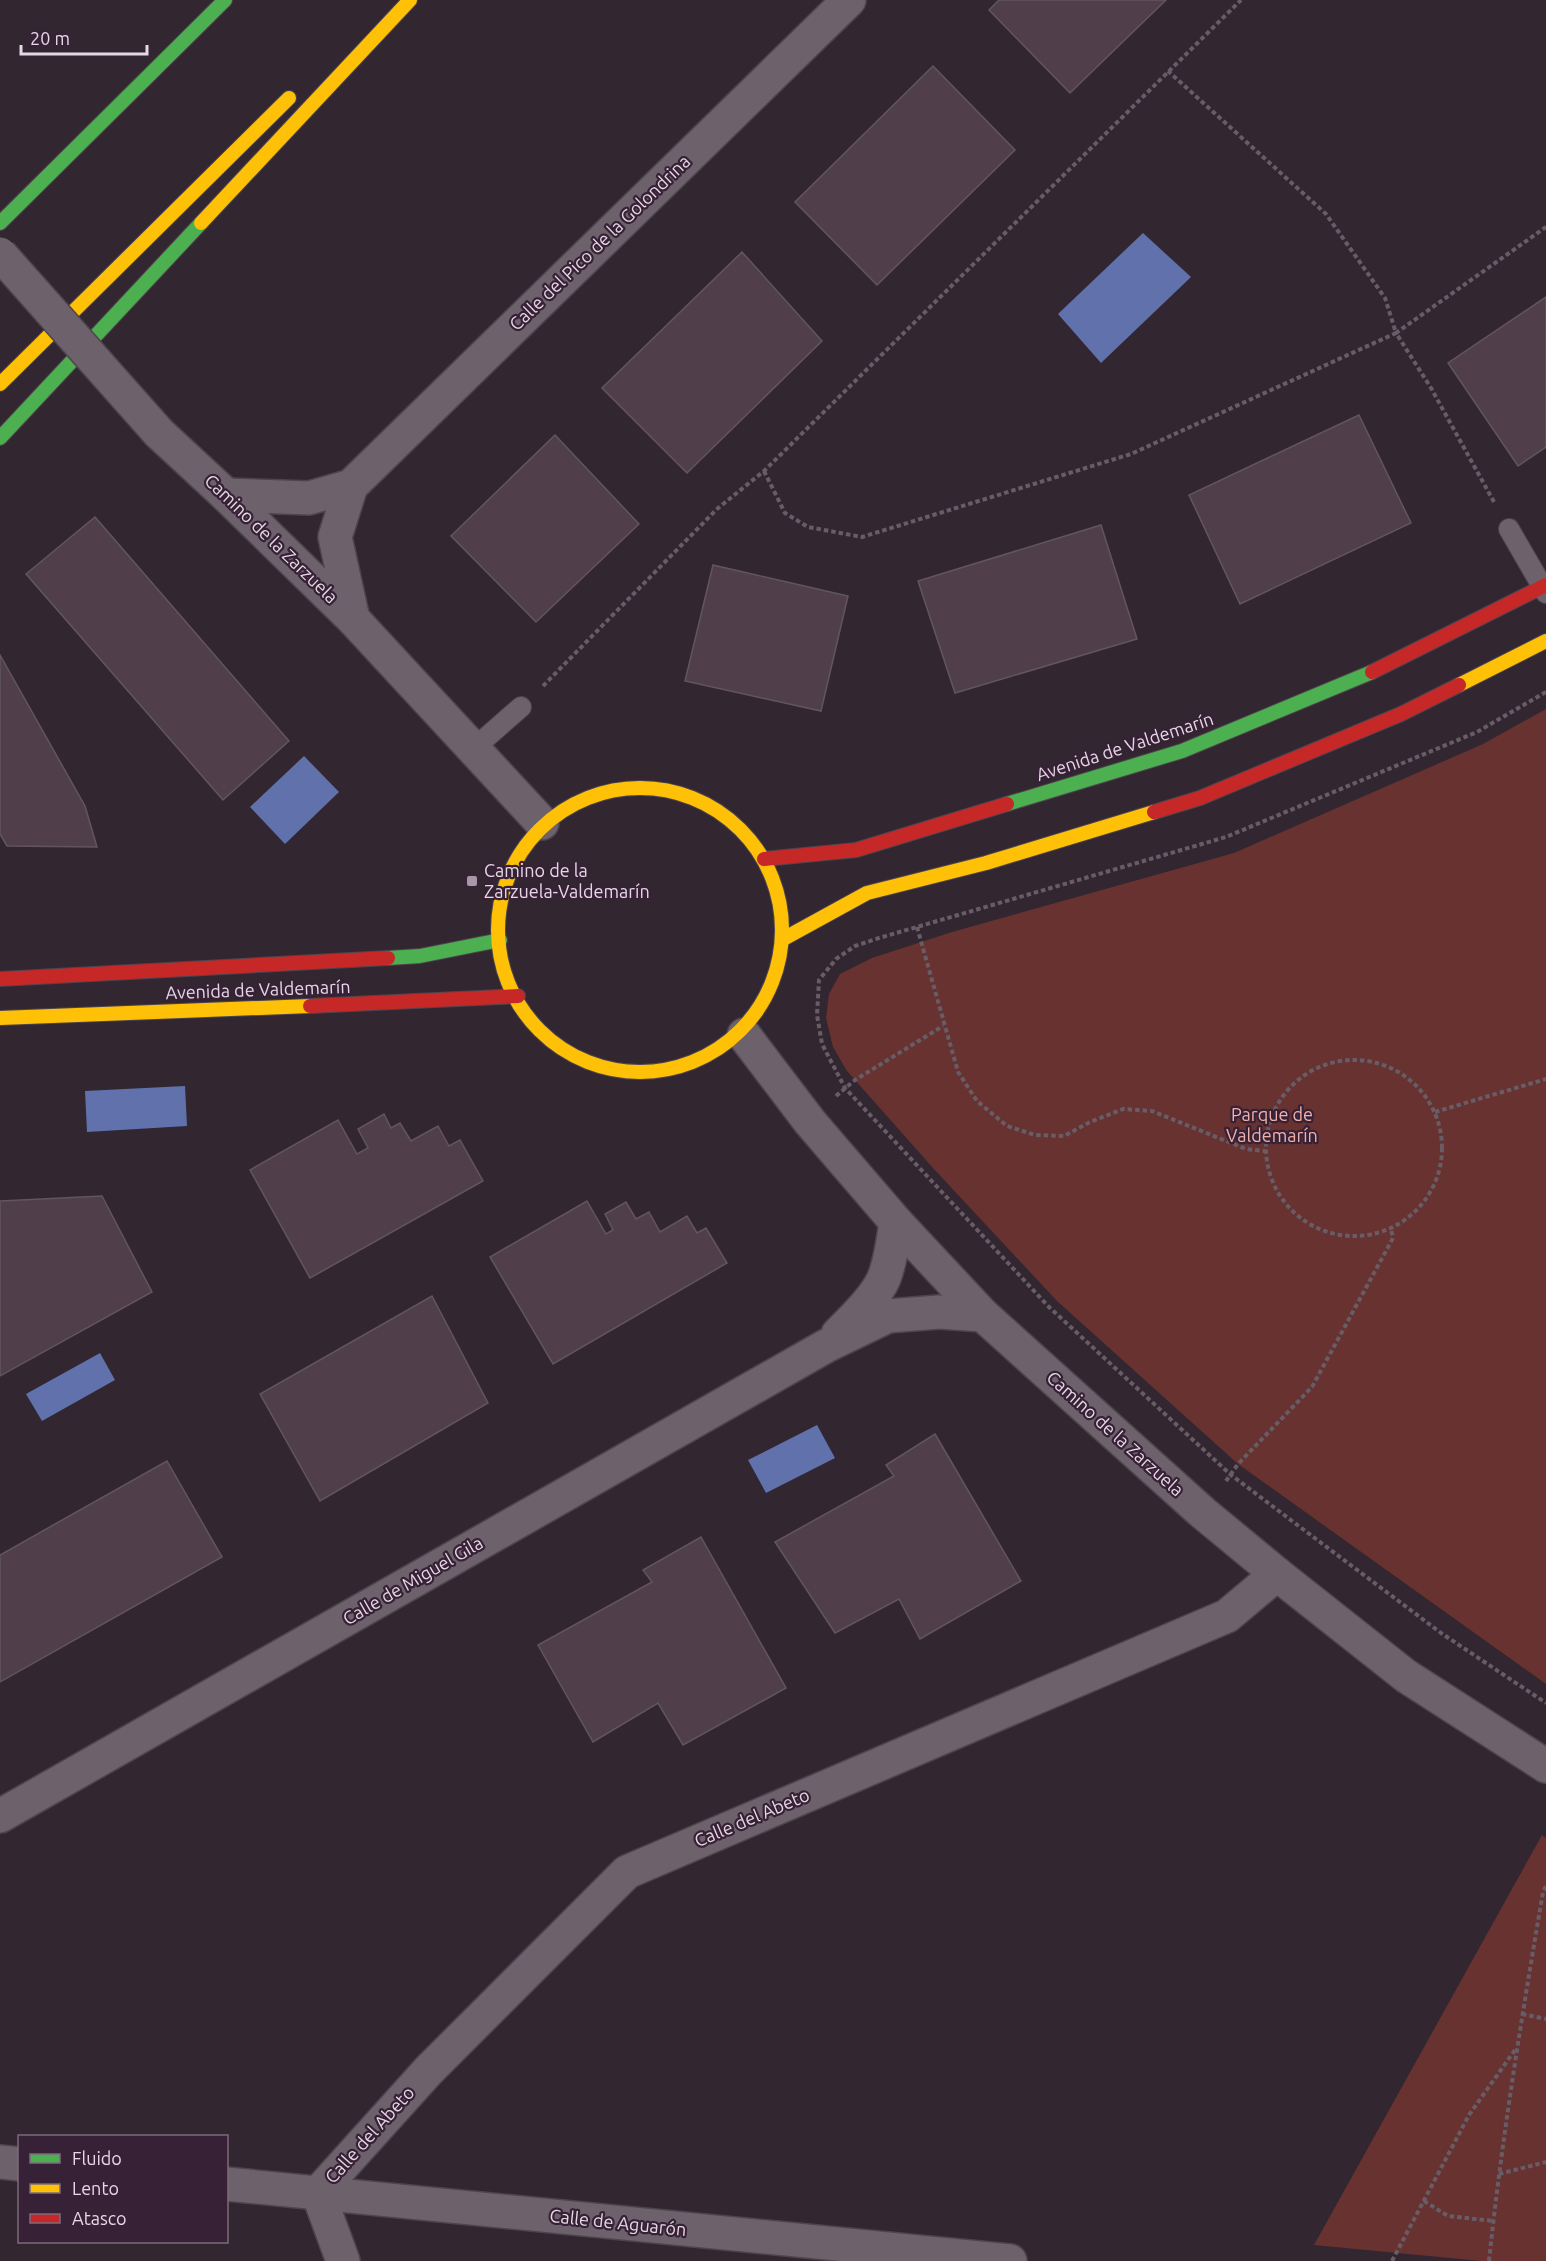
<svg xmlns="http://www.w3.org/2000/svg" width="1546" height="2261" font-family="Ubuntu,sans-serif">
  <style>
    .green { fill: #673230 }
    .water { fill: #6071ac }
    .building { fill: #503f4a; stroke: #62565d; stroke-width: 1.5 }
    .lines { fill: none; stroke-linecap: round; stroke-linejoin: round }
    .lane-casing { stroke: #4e444d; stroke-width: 22 }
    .street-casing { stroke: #4e444d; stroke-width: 36 }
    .fast-casing { stroke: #4e444d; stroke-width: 16 }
    .slow-casing { stroke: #4e444d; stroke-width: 16 }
    .jam-casing { stroke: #4e444d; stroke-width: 16 }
    .path { stroke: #685d67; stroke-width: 4; stroke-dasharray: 4.5 3; stroke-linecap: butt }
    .lane { stroke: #6d626c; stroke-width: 20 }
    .street { stroke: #6d626c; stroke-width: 33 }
    .fast { stroke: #4caf50; stroke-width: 14 }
    .slow { stroke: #ffc107; stroke-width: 14 }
    .jam { stroke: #c62828; stroke-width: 14 }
    .street-bridge-casing { stroke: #4e444d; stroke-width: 36; stroke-linecap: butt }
    .street-bridge { stroke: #6d626c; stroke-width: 33 }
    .poi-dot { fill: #a699a5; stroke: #372136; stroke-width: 2 }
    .labels { text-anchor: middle; stroke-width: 4.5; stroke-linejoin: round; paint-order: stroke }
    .street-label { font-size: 18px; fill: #e5d7e4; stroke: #372136 }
    .poi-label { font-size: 18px; fill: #e5d7e4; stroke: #372136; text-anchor: start }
    .park-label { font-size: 18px; fill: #f2b0a9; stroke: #372136 }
  </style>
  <rect width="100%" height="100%" fill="#322631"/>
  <g class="green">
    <polygon points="1546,709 1546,1684 1238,1464 1057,1301 933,1168 847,1071 833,1047 826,1018 829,994 840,974 872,958 952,932 1234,853 1483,744"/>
    <polygon points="1542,1835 1546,1838 1546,2261 1481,2261 1314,2245"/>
  </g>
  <g class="water">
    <polygon points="1143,233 1191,277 1101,363 1058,314"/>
    <polygon points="304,756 339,792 285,844 250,807"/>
    <polygon points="185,1086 187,1126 87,1132 85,1091"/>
    <polygon points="100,1353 115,1380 42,1421 26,1394"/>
    <polygon points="817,1425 835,1458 766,1493 748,1460"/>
  </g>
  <g class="building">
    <polygon points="999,0 1166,0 1070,93 989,10"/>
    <polygon points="933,66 1015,150 877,285 795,202"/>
    <polygon points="742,252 822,341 687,473 602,388"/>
    <polygon points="1546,297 1546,447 1518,466 1448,363"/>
    <polygon points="1359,415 1411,523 1240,604 1189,495"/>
    <polygon points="555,435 639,524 536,622 451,536"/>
    <polygon points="95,517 289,741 223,800 26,574"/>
    <polygon points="1101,525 1137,639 955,693 918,581"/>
    <polygon points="713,565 848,596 821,711 685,681"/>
    <polygon points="0,655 85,806 97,847 7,846 0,834"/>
    <polygon points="384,1114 391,1128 400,1123 411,1141 438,1126 449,1146 460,1140 483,1181 310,1278 250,1170 338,1120 357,1154 368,1148 358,1129"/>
    <polygon points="102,1196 152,1292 0,1376 0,1201"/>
    <polygon points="587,1201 606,1234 613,1230 605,1214 626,1202 636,1219 649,1212 660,1232 687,1216 697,1233 706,1228 727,1263 553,1364 490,1257"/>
    <polygon points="432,1296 488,1403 320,1501 260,1394"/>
    <polygon points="935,1434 1021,1581 920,1639 899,1599 835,1633 775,1542 894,1476 886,1465"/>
    <polygon points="167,1461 222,1557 0,1682 0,1555"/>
    <polygon points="701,1537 786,1688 683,1745 658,1703 593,1742 538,1645 652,1582 643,1570"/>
  </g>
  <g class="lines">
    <g class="lane-casing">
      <g id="lane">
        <polyline points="1509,529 1546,593"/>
        <polyline points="472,750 521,707"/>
      </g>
    </g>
    <g class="street-casing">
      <g id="street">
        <polyline points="159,433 226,495 353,619 542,823"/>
        <polyline points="351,486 849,0"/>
        <polyline points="226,495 309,498 351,486 335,537 353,619"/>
        <polyline points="744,1035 810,1122 896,1222 983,1315 1202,1512 1277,1574 1406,1676 1546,1766"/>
        <path d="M838 1334C853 1319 876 1297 884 1278 891 1260 893 1241 896 1222"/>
        <polyline points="0,1816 826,1346 888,1316 939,1312 983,1315"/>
        <polyline points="0,2162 20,2164"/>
        <polyline points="226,2184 1010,2261"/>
        <polyline points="318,2193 428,2071 627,1872 1227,1616 1277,1574"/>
        <polyline points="318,2193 343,2261"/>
      </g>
    </g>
    <g class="fast-casing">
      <g id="fast">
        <polyline points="0,223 225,0"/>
        <polyline points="0,438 201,223"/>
        <polyline points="1007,804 1182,751 1372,672"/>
        <polyline points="388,958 420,956 500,940"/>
      </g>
    </g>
    <g class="slow-casing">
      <g id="slow">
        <polyline points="201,223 410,0"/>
        <polyline points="0,384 289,98"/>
        <polyline points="1459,685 1546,641"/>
        <circle cx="640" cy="930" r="142"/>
        <polyline points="785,938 867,893 986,863 1154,812"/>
        <polyline points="0,1018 310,1006"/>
      </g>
    </g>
    <g class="jam-casing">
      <g id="jam">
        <polyline points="1372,672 1546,585"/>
        <polyline points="1154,812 1200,798 1401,714 1459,685"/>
        <polyline points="764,859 856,850 1007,804"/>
        <polyline points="0,979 388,958"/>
        <polyline points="310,1006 518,996"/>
      </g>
    </g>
    <g class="path">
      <polyline points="764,471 785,513 808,527 862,537 1131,454 1396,333 1385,298 1326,214 1168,71"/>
      <polyline points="1494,502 1431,388 1396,333 1546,227"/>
      <polyline points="543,686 717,509 764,471 1241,0"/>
      <polyline points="1546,692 1477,732 1226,837 879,938 855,946 836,959 819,980 817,1015 822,1044 845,1088 1049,1307 1231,1475 1441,1633 1546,1703"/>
      <polyline points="917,927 958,1072 977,1101 1007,1126 1035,1135 1064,1136 1090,1122 1123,1109 1152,1111 1246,1149 1265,1151"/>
      <circle cx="1354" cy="1148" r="88"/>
      <polyline points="836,1096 855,1080 943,1026"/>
      <polyline points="1435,1112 1546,1079"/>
      <polyline points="1226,1481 1238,1464 1312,1387 1393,1238 1391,1229"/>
      <polyline points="1522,2014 1546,2019"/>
      <polyline points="1499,2174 1546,2162"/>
      <polyline points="1424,2201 1448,2216 1493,2221"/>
      <polyline points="1392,2261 1469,2115 1515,2050"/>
      <path d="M1489 2261C1502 2137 1522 2015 1543 1892L1546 1886"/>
    </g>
    <use href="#lane" class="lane"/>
    <use href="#street" class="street"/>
    <use href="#fast" class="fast"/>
    <use href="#slow" class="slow"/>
    <use href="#jam" class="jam"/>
    <g class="street-bridge-casing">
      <polyline id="street-bridge" points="0,254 159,433"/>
    </g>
    <use href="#street-bridge" class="street-bridge"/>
  </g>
  <rect class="poi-dot" x="466" y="875" width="12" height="12" rx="3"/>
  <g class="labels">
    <g class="street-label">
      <text transform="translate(600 243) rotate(-44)" y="6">Calle del Pico de la Golondrina</text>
      <text transform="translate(271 539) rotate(44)" y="6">Camino de la Zarzuela</text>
      <text transform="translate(1125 747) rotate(-18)" y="6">Avenida de Valdemarín</text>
      <text transform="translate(258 990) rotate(-2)" y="6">Avenida de Valdemarín</text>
      <text transform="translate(1115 1434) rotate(42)" y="6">Camino de la Zarzuela</text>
      <text transform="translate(413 1581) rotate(-30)" y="6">Calle de Miguel Gila</text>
      <text transform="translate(752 1818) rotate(-23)" y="6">Calle del Abeto</text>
      <text transform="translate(370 2135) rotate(-48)" y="6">Calle del Abeto</text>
      <text transform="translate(618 2223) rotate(6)" y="6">Calle de Aguarón</text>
    </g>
    <g class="poi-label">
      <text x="484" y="877">Camino de la<tspan x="484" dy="21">Zarzuela-Valdemarín</tspan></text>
    </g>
    <g class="park-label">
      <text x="1272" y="1121">Parque de<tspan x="1272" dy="21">Valdemarín</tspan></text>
    </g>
  </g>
  <rect x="18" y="2135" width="210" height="108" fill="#372136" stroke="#7d6a7c" stroke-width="1.5"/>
  <rect x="30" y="2154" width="30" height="9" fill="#4caf50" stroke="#7d6a7c" stroke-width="1.5"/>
  <text x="72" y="2165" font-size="18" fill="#e5d7e4">Fluido</text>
  <rect x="30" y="2184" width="30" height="9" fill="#ffc107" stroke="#7d6a7c" stroke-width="1.5"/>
  <text x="72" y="2195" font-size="18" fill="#e5d7e4">Lento</text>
  <rect x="30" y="2214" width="30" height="9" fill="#c62828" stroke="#7d6a7c" stroke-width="1.5"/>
  <text x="72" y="2225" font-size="18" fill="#e5d7e4">Atasco</text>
  <path d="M21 45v9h126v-9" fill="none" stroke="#e5d7e4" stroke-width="3"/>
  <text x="30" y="45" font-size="18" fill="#e5d7e4" stroke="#372136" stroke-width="4.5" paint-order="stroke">20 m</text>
</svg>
